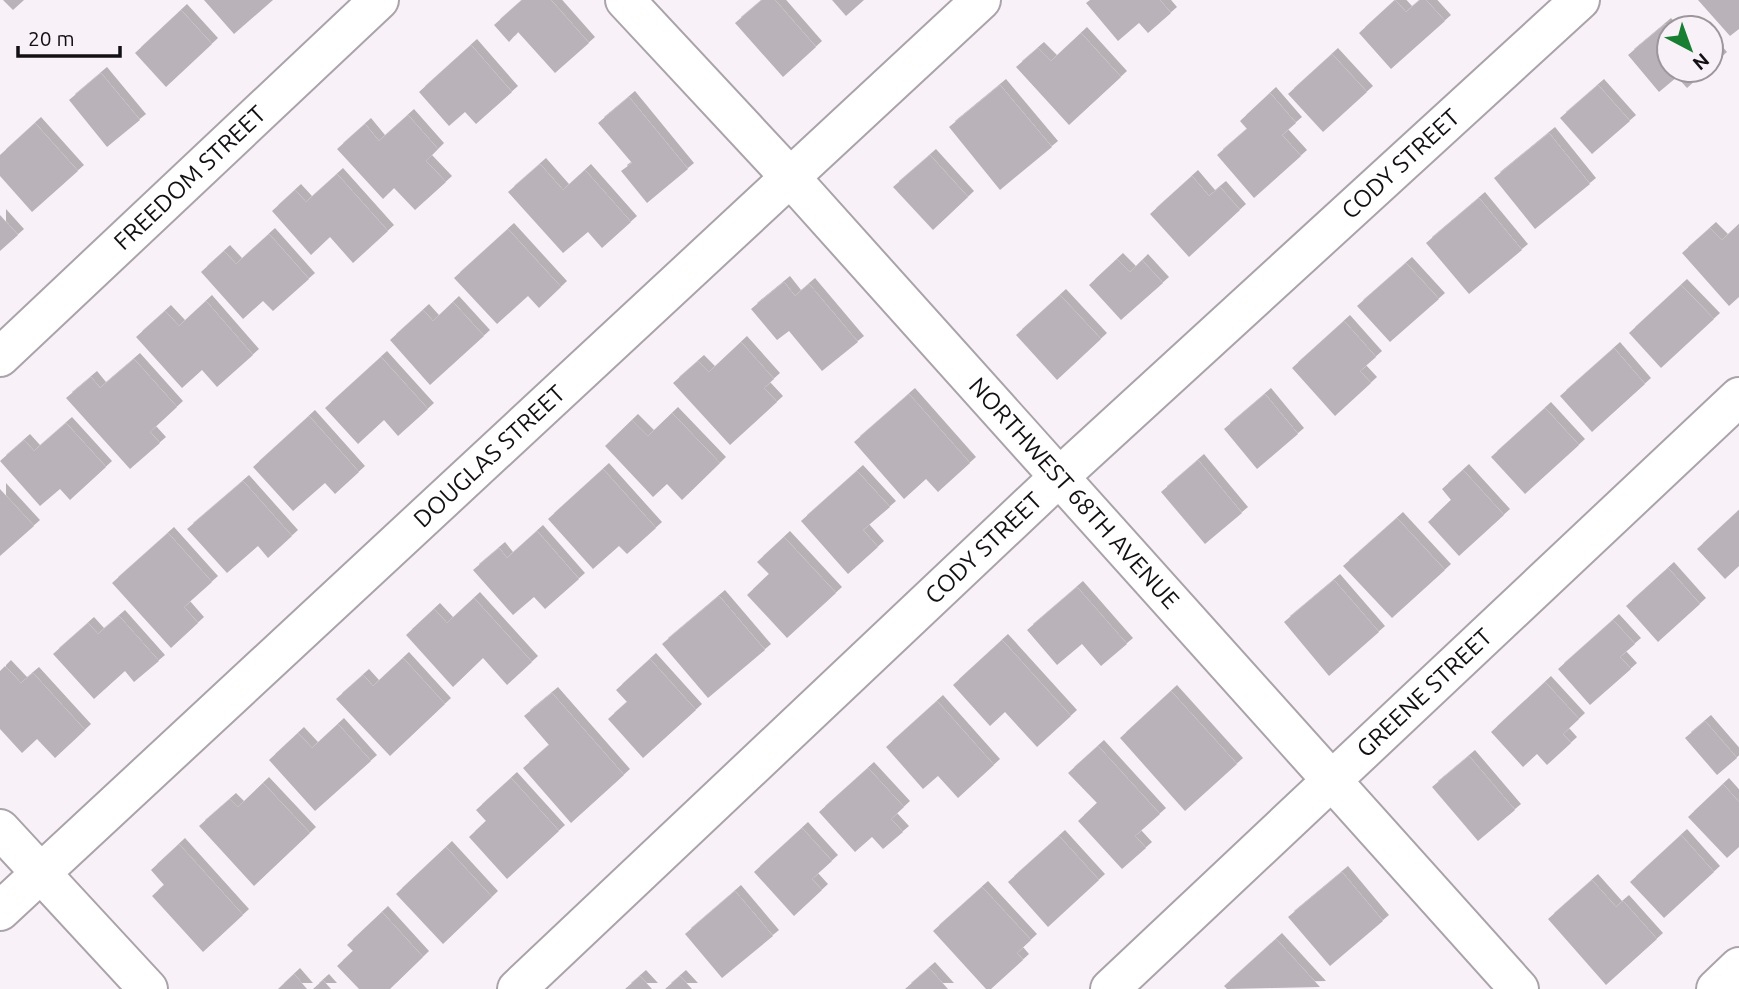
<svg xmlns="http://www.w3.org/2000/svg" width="1739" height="989" font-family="Ubuntu,sans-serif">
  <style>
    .building { fill: #bab2b9; filter: url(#shadow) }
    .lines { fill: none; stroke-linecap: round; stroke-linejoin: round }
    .minor-casing { stroke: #aba3aa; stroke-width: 42 }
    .tertiary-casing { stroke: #aba3aa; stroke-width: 42 }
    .minor { stroke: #fff; stroke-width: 38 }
    .tertiary { stroke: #fff; stroke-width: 38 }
    .labels { text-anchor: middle; stroke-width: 5; stroke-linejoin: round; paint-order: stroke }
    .street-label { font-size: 24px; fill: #131013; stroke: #f9f1f8 }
  </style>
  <defs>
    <filter id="shadow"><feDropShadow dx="6" dy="-6" stdDeviation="0" flood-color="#0004"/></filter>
  </defs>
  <rect width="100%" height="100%" fill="#f9f1f8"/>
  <g class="building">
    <polygon points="3,0 24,0 13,10"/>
    <polygon points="204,0 273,0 234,34"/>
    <polygon points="522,0 551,0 589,43 555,73 518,32 509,42 494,25"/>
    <polygon points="762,0 775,0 816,47 783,77 735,23"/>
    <polygon points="832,0 864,0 846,16"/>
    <polygon points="1090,0 1160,0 1171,13 1148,33 1139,23 1118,41 1086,3"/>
    <polygon points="1395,0 1406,12 1420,0 1426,0 1445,21 1391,69 1359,33"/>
    <polygon points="1698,0 1739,0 1739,29 1730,36"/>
    <polygon points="181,10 212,44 166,87 135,53"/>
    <polygon points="1665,24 1669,29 1669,70 1707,70 1687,88 1677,77 1659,92 1628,55"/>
    <polygon points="1081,33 1121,77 1069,125 1016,67 1038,48 1051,61"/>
    <polygon points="471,45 512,92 476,124 465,112 449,126 419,92"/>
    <polygon points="1711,46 1721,58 1711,67"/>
    <polygon points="1332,54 1367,92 1323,132 1288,94"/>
    <polygon points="101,73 140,120 107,147 69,100"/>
    <polygon points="1000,85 1052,147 1000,190 949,127"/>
    <polygon points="1598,85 1630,121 1592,154 1560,118"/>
    <polygon points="1270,93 1296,123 1282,135 1301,156 1254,198 1217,155 1247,129 1240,121"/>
    <polygon points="629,97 688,169 647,203 621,171 632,163 598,123"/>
    <polygon points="408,115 438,149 426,161 446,182 415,210 394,188 383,199 337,149 365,124 379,141"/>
    <polygon points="35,123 78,171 32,212 0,176 0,155"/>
    <polygon points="1549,133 1590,184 1535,229 1494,178"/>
    <polygon points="930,155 968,197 933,230 893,187"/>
    <polygon points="540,164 563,190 585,170 631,222 602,248 588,232 563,253 508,192"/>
    <polygon points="337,174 388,231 353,263 330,237 311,255 272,211 295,190 306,202"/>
    <polygon points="1192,176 1209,196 1220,187 1240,210 1189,257 1150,214"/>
    <polygon points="1479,198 1522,250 1469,294 1426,243"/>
    <polygon points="0,215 18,235 0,251"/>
    <polygon points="1739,224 1739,297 1729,306 1682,253 1710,228 1722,240"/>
    <polygon points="508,229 561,287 539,308 528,296 497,324 454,278"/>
    <polygon points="269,234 309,279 273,311 263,301 243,319 201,272 224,251 236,264"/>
    <polygon points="1117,259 1130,272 1142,260 1163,283 1121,320 1089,285"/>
    <polygon points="1406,263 1439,299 1390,342 1357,306"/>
    <polygon points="784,282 795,296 809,284 858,342 822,371 789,331 777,340 751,309"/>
    <polygon points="1681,285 1714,319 1661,368 1629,333"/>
    <polygon points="1060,295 1101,339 1057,380 1016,335"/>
    <polygon points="206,301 253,355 217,387 202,370 182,388 136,337 165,311 179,326"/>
    <polygon points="453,302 484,336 430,385 390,340 423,310 433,321"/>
    <polygon points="1344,321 1376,357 1360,371 1371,383 1335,416 1292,368"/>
    <polygon points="741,342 774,379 764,388 777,402 730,445 673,383 698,361 709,372"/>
    <polygon points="1614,348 1645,384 1592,432 1560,396"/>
    <polygon points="381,357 428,409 398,436 384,420 358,444 325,408"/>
    <polygon points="134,359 177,407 150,432 160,443 130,469 66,398 91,377 100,388"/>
    <polygon points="909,394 970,463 938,492 926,479 904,499 854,442"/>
    <polygon points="1265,394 1298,434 1257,469 1224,429"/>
    <polygon points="1545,408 1579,445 1525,494 1491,457"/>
    <polygon points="672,413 720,463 682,500 667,484 653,497 605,446 632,420 648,436"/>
    <polygon points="309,416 359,472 335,494 325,483 293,511 253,467"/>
    <polygon points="66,423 106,467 70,500 60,489 40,506 0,461 24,440 34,451"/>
    <polygon points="1198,460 1242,513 1205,544 1161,492"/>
    <polygon points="603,469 656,528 627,554 619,546 593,569 548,519"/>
    <polygon points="1463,470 1504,515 1459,556 1428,522 1451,500 1442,489"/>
    <polygon points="857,471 890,507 863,530 878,547 848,574 801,521"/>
    <polygon points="243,481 292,536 268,558 258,546 227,573 187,529"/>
    <polygon points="0,489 34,526 0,556"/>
    <polygon points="1739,510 1739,566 1725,579 1697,549"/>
    <polygon points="1397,518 1445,570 1392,618 1343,566"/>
    <polygon points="537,531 579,579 545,609 534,597 513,615 473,570 499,548 507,558"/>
    <polygon points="168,533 212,582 184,607 198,623 171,648 112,583"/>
    <polygon points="784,537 836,593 787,638 747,595 769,574 757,562"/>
    <polygon points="1668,568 1700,604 1658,642 1626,606"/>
    <polygon points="1334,580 1379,632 1329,676 1284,622"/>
    <polygon points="1077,587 1127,644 1101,666 1082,644 1057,665 1027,630"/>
    <polygon points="719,596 765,650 708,698 662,644"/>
    <polygon points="474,598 532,662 507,685 483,658 453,687 406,635 434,609 447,623"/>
    <polygon points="119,616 159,661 134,682 125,671 94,699 53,654 88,623 98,634"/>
    <polygon points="1613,620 1635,644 1620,657 1631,669 1590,705 1558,669"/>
    <polygon points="1002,640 1071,716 1037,747 1005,712 990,726 953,685"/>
    <polygon points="403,658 445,704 390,756 336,699 363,675 373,686"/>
    <polygon points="650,659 696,710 643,758 608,719 627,702 616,690"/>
    <polygon points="5,666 21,683 33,673 85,730 55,758 37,739 22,753 0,729 0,671"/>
    <polygon points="1545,682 1579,719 1563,734 1571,743 1547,765 1537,754 1523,767 1491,732"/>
    <polygon points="1171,691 1237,764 1185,811 1120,738"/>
    <polygon points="552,693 624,775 571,823 523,768 549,745 524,716"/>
    <polygon points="937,701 994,765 958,798 938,776 923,789 886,747"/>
    <polygon points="1705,721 1737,758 1717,775 1685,738"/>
    <polygon points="338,724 371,761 315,811 269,760 298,733 312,748"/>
    <polygon points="1098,746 1160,814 1135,836 1146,848 1122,869 1078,821 1097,803 1068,773"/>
    <polygon points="1469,756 1515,810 1478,841 1432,787"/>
    <polygon points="868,768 904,807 891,819 903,832 883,849 872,837 855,852 819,812"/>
    <polygon points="511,778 559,831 507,879 469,837 486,821 476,810"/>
    <polygon points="263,783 310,833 254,886 199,826 230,799 238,807"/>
    <polygon points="1723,784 1739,802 1739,847 1727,858 1688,817"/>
    <polygon points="802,828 832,861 812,879 822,890 794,916 754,872"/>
    <polygon points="1681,835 1714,872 1664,918 1630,882"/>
    <polygon points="1059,836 1099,880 1048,927 1008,882"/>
    <polygon points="179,844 243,915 203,952 152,896 164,885 151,870"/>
    <polygon points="446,847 492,897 443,944 396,894"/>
    <polygon points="1342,872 1383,921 1330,966 1288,917"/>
    <polygon points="1592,880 1616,907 1623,901 1657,939 1606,985 1548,919"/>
    <polygon points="982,887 1031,940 1017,953 1023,960 991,989 986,989 933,931"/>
    <polygon points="735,891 773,936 722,978 685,934"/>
    <polygon points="382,912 423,957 390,989 359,989 337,966 353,951 347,945"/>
    <polygon points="1276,939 1320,987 1227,989 1224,986"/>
    <polygon points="929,968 948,989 905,989"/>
    <polygon points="294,974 307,989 278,989"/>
    <polygon points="640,976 652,989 625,989"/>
    <polygon points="680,976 692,989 665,989"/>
    <polygon points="323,980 331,989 313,989"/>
  </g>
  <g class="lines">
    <g class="minor-casing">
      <g id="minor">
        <path id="s1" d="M0 357 379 0"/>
        <polyline points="0,829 148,989"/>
        <path id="s2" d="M0 911 981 0"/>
        <path id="s3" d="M517 989 1059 477 1580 0"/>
        <path id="s4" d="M1110 989 1739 397"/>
        <polyline points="1716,989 1739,967"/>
      </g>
    </g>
    <g class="tertiary-casing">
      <g id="tertiary">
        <path id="s5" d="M625 0 789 176 1519 989"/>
      </g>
    </g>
    <use href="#minor" class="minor"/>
    <use href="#tertiary" class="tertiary"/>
  </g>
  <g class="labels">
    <g class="street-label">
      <text dy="8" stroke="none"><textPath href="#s3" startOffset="1209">CODY STREET</textPath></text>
      <text dy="8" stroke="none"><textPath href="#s1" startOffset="261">FREEDOM STREET</textPath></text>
      <text dy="8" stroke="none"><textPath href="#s2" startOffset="668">DOUGLAS STREET</textPath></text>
      <text dy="8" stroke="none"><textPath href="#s5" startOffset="667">NORTHWEST 68TH AVENUE</textPath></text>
      <text dy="8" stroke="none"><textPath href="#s3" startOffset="642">CODY STREET</textPath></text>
      <text dy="8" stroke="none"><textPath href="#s4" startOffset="432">GREENE STREET</textPath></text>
    </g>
  </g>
  <g transform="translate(1690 49) rotate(139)"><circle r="33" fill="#f9f1f8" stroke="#9d979c" stroke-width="2"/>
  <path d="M0-5L12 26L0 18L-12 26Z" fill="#177e32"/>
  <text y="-10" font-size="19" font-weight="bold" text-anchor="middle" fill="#131013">N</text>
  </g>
  <path d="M18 46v10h102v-10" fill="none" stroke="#131013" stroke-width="3.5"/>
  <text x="28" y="46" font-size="21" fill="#131013" stroke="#f9f1f8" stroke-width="5" paint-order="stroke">20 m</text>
</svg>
